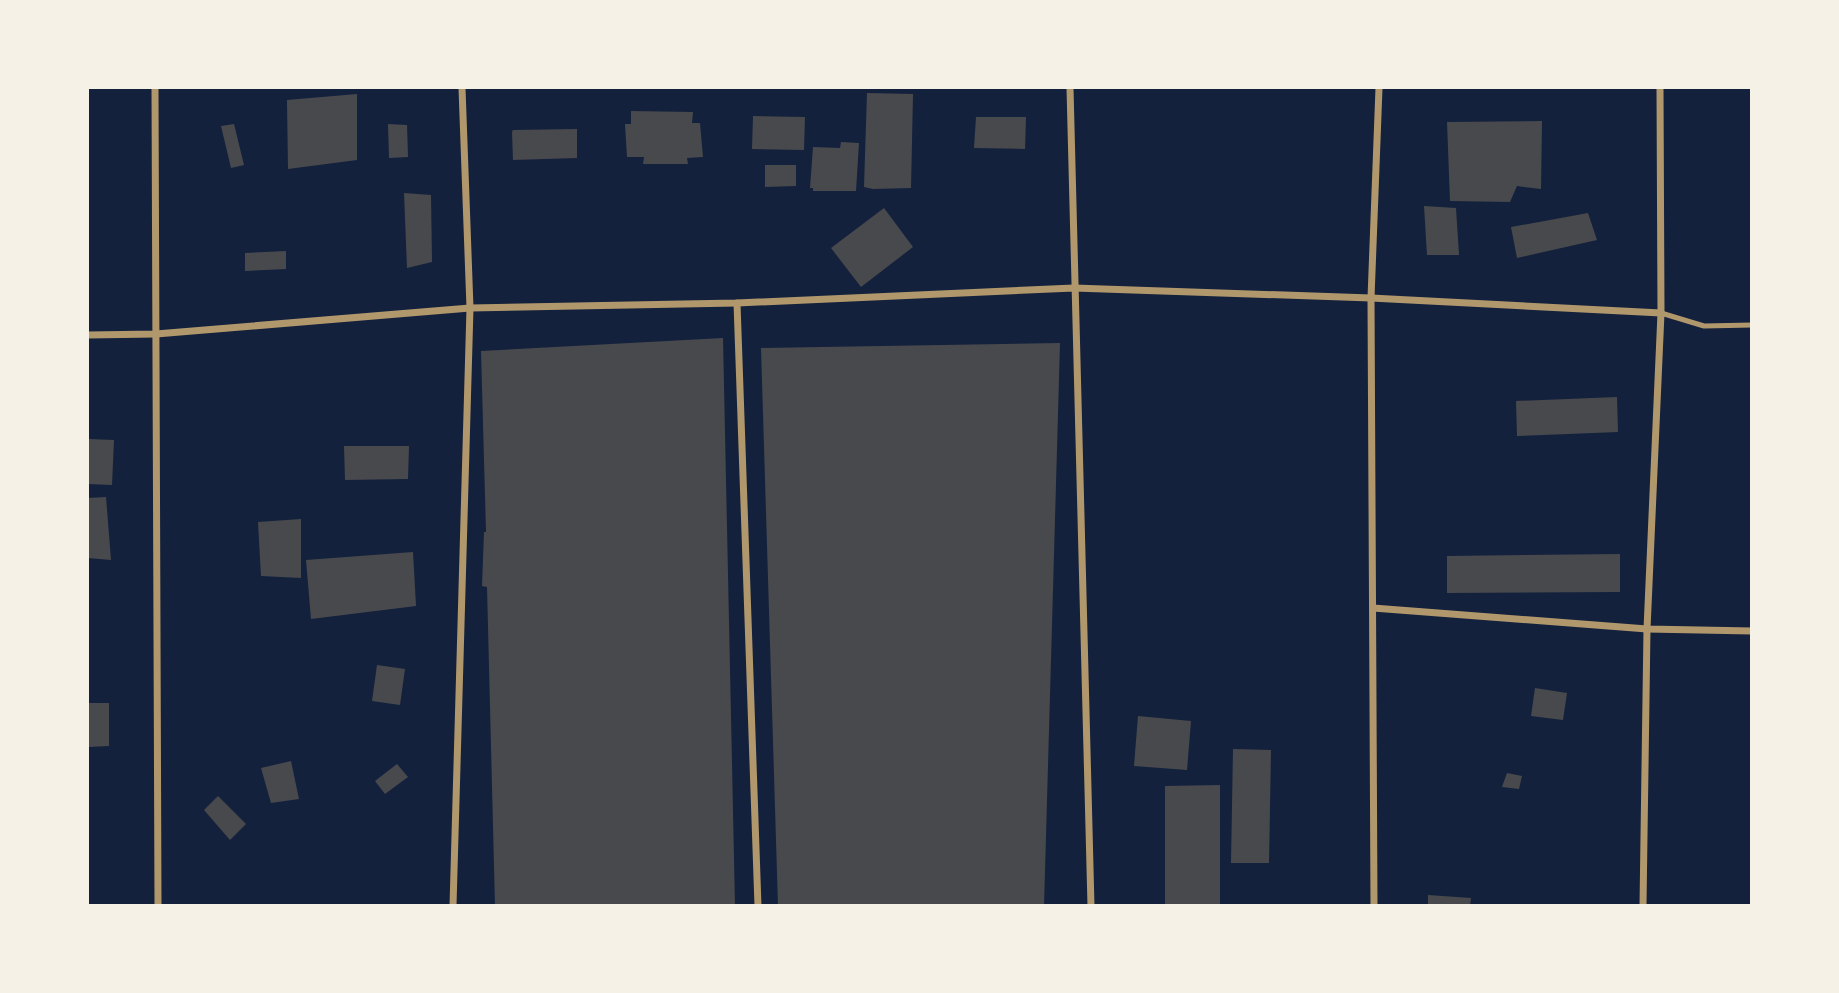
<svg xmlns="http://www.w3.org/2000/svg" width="1839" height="993" font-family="'Libre Baskerville',serif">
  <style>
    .building { fill: #48494c }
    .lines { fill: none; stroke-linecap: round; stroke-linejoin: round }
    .service { stroke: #b1986c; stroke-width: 5 }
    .minor { stroke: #b1986c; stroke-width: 7 }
  </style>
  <rect width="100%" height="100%" fill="#14213d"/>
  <g class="building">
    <polygon points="867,93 913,94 911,188 873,189 864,187"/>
    <polygon points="357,94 357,160 288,169 287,100"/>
    <polygon points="631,111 693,112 692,123 700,123 703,157 687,158 688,164 643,164 644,157 627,157 625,124 631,124"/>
    <polygon points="753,116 805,117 804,150 752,149"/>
    <polygon points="976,117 1026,117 1025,149 974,148"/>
    <polygon points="1542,121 1541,189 1517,186 1510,202 1450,201 1447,122"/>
    <polygon points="234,124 244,165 231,168 221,126"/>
    <polygon points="388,124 407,125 408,157 389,158"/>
    <polygon points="577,129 577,158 513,160 512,132 513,130"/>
    <polygon points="841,142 859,143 856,191 813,191 813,188 810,188 813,147 840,148"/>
    <polygon points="765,165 796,165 796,186 765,187"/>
    <polygon points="404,193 431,195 432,262 407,268"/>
    <polygon points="1424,206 1456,208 1459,255 1427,255"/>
    <polygon points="884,208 913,247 861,287 831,248"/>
    <polygon points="1588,213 1597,240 1517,258 1511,227"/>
    <polygon points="286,251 286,269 245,271 245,253"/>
    <polygon points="723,338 735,906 495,906 487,587 482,586 484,532 486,532 481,351"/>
    <polygon points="1060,343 1044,906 778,906 761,348"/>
    <polygon points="1617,397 1618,432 1517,436 1516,401"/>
    <polygon points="88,439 114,440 112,485 88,484"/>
    <polygon points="344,446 409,446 408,479 345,480"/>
    <polygon points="106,497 111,560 88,558 88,498"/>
    <polygon points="301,519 301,578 261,576 258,522"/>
    <polygon points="413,552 416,606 311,619 306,560"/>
    <polygon points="1620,554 1620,592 1447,593 1447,556"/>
    <polygon points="377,665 405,669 400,705 372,701"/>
    <polygon points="1535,688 1567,693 1563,720 1531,716"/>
    <polygon points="88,703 109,703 109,746 88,747"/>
    <polygon points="1138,716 1191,721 1187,770 1134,766"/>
    <polygon points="1233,749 1271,750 1269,863 1231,863"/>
    <polygon points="291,761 299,799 271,803 261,768"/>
    <polygon points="397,764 408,777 385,794 375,781"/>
    <polygon points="1507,773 1522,776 1519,789 1502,787"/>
    <polygon points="1220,785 1220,906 1165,906 1165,786"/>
    <polygon points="218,796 246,824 230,840 204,810"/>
    <polygon points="1428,895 1471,898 1470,906 1428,906"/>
  </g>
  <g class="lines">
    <polyline class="service" points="1661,313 1704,326 1752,325"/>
    <g class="minor">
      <polyline points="155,88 158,906"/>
      <polyline points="1070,88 1091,906"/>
      <polyline points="737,303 758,906"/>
      <polyline points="88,335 156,334 470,308 737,303 1074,288 1371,298 1661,313"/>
      <polyline points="1373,608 1647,629 1752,631"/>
      <polyline points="453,906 470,308 462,88"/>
      <polyline points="1374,906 1371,298 1379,88"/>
      <polyline points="1643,906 1647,629 1661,313 1660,88"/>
    </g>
  </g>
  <rect width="1839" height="993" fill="none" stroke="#f6f1e7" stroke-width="178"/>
</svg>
